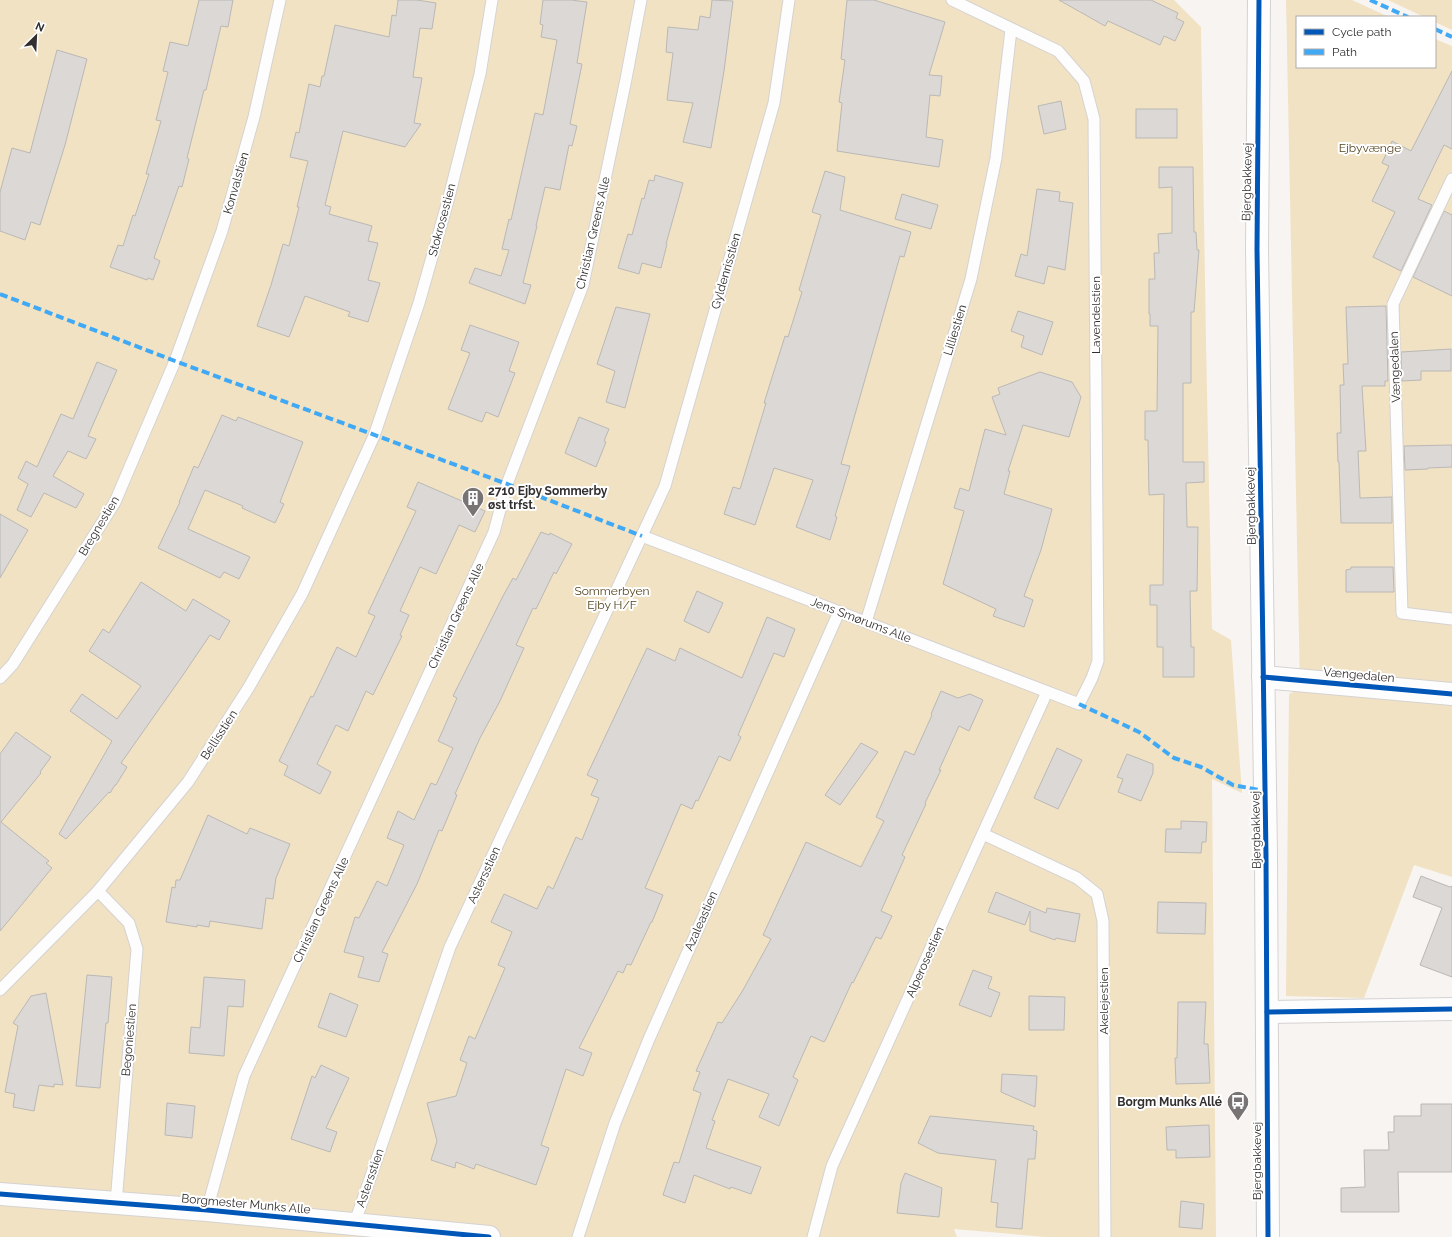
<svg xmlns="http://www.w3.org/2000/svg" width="1452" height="1237" font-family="Raleway,sans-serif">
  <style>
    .green { fill: #f1e2c3 }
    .building { fill: #dbd8d6; stroke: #bab8b6 }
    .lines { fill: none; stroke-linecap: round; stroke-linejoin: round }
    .lane-casing { stroke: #d5d2d1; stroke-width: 13 }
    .street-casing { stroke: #d5d2d1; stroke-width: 24 }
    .secondary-casing { stroke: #d5d2d1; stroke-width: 24 }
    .lane { stroke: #fefdfd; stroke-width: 11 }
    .street { stroke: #fefdfd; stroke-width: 22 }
    .secondary { stroke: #fefdfd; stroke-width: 22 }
    .quiet { stroke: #3fa9f5; stroke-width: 4; stroke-dasharray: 8 4; stroke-linecap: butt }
    .cycleway-casing { stroke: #fff; stroke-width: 8 }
    .cycleway { stroke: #0057b8; stroke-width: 5 }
    .labels { text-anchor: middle; stroke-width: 4; stroke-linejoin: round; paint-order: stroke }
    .park-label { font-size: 12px; fill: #554520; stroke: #fff }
    .street-label { font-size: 12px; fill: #322f2e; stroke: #fff }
    .poi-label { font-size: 12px; font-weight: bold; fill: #322f2e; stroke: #fff; text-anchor: start }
  </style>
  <rect width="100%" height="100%" fill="#f8f4f2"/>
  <g class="green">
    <polygon points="0,0 1174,0 1201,27 1206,343 1212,629 1231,640 1242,793 1212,779 1216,1237 1046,1237 954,1229 957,1237 0,1237"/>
    <polygon points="1286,0 1352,0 1389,17 1297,17 1297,67 1435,67 1435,39 1452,46 1452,877 1414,865 1364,998 1286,996 1289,694 1300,689"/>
    <polygon points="1388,0 1452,0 1452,30 1435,22 1435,17 1424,17"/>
  </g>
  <g class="building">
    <polygon points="199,0 233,0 228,27 221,26 206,90 204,90 187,158 189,159 182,187 179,186 154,258 160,261 153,280 148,278 147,280 110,267 118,245 123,246 133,215 135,216 149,174 146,174 161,121 156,120 168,72 163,71 170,42 188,46"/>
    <polygon points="398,0 417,0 436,3 432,29 420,28 413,77 422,78 414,123 421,124 405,147 343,131 325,205 331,207 329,214 372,226 368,241 378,243 368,280 380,283 368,322 348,316 350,312 305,296 289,337 257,326 271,285 283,244 289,246 299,207 297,207 308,161 290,157 296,132 299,133 309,84 320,87 322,76 324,76 335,25 389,37 392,15 396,16"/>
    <polygon points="543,0 571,0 587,2 577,63 582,64 570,124 577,126 572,146 569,145 560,190 545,187 536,226 537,226 523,283 531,285 525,304 469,283 475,268 501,276 509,250 502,249 509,219 511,220 535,113 543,115 557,40 541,37 543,25 540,24"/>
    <polygon points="712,0 733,1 724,71 711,148 683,142 693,103 667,100 673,53 666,52 668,27 698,30 700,16 710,18"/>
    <polygon points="847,0 874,0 945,22 929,75 942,76 940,96 930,95 926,137 943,140 939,167 837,151 842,103 839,102 845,60 841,59"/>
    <polygon points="1059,0 1151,0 1178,13 1176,18 1184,22 1175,41 1164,36 1160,45 1108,21 1105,26"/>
    <polygon points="57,50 87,59 65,145 40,225 31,222 25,240 0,231 0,192 12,148 30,153"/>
    <polygon points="1452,71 1452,149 1444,145 1418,199 1432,205 1401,271 1373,257 1395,212 1372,201 1389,166 1382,163 1392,141 1411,151"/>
    <polygon points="1061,101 1066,129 1044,134 1038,106"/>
    <rect x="1136" y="109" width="41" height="29"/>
    <polygon points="1159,167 1193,167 1194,232 1196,232 1197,250 1199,250 1194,312 1191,312 1191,383 1183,383 1183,462 1204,462 1204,482 1186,483 1187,527 1198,527 1197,591 1190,591 1191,647 1194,647 1194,677 1163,677 1163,647 1157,647 1157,605 1150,605 1150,585 1163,585 1164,494 1149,495 1148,440 1145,440 1145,411 1157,411 1158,326 1150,326 1150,314 1149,314 1149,279 1155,279 1154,253 1159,253 1158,234 1172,233 1172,187 1159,188"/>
    <polygon points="825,171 845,177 840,210 911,232 904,257 900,256 852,425 841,464 850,466 835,516 837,517 830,540 796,527 813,480 774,468 755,525 724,514 733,487 740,489 766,403 764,403 785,336 788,337 802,292 799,290 821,215 812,212"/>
    <polygon points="655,175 683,183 666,244 667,244 661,268 642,263 639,274 618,268 628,234 632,235 642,198 644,199 649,180 654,181"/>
    <polygon points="1037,189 1060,192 1059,201 1073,203 1065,270 1048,266 1044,284 1015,276 1021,254 1027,256"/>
    <polygon points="902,194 938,205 931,229 895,219"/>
    <polygon points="1444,211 1452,215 1452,296 1413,277"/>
    <polygon points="1386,306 1388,381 1385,381 1385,386 1362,386 1366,451 1358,451 1360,498 1392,497 1392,523 1341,523 1339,462 1338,462 1337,433 1341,433 1340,385 1344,385 1343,364 1348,364 1346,307"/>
    <polygon points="616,307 650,314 625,408 606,402 615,371 597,364"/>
    <polygon points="1018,311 1053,322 1042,355 1021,347 1024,336 1011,331"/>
    <polygon points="470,325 519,342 509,371 515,373 498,417 486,412 482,422 448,409 470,353 461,350"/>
    <polygon points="1451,349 1451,371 1421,371 1421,380 1402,381 1401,352"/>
    <polygon points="97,362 117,370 88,436 96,439 86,459 68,451 53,476 84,494 76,508 44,493 31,517 17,510 28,484 18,478 26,461 37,467 61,414 73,419"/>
    <polygon points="1040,372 1072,382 1081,397 1069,437 1023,425 1008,471 1010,471 1004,494 1052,509 1041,550 1024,596 1033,600 1024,627 993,616 996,609 943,584 964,511 954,508 960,488 969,491 985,429 1006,435 992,397 1000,394 998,388"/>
    <polygon points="222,415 236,421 238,417 303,442 280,502 284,504 275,523 242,508 243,506 205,490 188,529 250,557 239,579 224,572 220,578 158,548 180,502 179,502 194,466 198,468"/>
    <polygon points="579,417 609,429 604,441 606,442 596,467 565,453"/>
    <polygon points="1452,445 1452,467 1428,468 1428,469 1405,470 1404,446"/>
    <polygon points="418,482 485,511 475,532 459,525 436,574 420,567 400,611 409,615 400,635 402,636 373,695 366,691 348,731 336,725 317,764 331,772 320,794 284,775 288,766 279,761 311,696 313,697 337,647 356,657 375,616 368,613 416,511 407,507"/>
    <polygon points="0,514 28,530 0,578"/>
    <polygon points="541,532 549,535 550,533 572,544 556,574 554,572 536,609 533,608 516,645 524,648 500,701 480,738 455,794 457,795 442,831 439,830 417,884 382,952 388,954 379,982 358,977 364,957 344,952 355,917 359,918 377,881 387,886 404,845 387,838 398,811 414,820 431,783 436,785 453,748 438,741 457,698 453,696 503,596 513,578 516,580"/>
    <polygon points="1351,567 1393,567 1394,592 1346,592 1346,570 1351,569"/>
    <polygon points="141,582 186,611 193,599 230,621 219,640 210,635 183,675 121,763 127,767 116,785 115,785 110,793 109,792 66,839 59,834 112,741 70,711 82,694 117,719 141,686 89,651 103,629 109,633"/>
    <polygon points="697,591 723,603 709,633 684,621"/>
    <polygon points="767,617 795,629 784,657 774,653 738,735 741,737 730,761 719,756 698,801 696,800 692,809 681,804 645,888 663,895 652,922 651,922 631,965 627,964 623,973 618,971 579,1048 592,1053 583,1076 566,1069 541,1145 549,1148 536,1185 476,1164 474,1169 456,1162 455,1168 431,1160 437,1141 427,1103 456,1096 467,1063 460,1060 469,1036 475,1039 505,968 498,965 512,932 491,922 504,894 537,909 548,886 553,889 576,837 582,840 599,798 591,795 598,780 587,775 647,648 675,661 680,648 742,678"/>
    <polygon points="941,691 958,698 970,694 983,700 969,731 959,726 939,770 941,770 925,803 926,804 902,855 905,857 881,911 892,916 881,939 876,937 853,983 852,982 826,1039 824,1042 811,1036 793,1077 798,1080 779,1126 759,1117 769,1094 728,1079 712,1120 715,1121 706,1148 761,1167 751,1194 731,1187 730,1189 694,1175 685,1203 663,1195 674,1162 679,1163 701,1093 693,1090 700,1072 696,1071 718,1022 722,1023 743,990 771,939 763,935 806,842 861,867 884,821 876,817 905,751 914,755 932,715 931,714"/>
    <polygon points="16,732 51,757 40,772 41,773 1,822 49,861 46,863 52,868 0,931 0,754"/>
    <polygon points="861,743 878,752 840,805 825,795"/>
    <polygon points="1057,748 1082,760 1058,809 1034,798"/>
    <polygon points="1127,754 1153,764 1153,773 1141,801 1118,792 1123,779 1117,777"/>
    <polygon points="208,815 247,834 250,828 290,844 276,878 273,899 266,898 262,929 210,921 209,927 197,925 197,927 166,922 172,887 175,888 176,880 180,880"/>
    <polygon points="1181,821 1207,822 1206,842 1202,842 1201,853 1165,852 1166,829 1181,829"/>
    <polygon points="1421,876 1450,887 1452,886 1452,977 1420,965 1442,908 1413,897"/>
    <polygon points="996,892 1046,913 1047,908 1080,914 1075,942 1056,938 1055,940 1030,931 1030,911 1025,925 988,912"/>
    <polygon points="1158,902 1206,903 1205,934 1157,933"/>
    <polygon points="973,970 992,977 988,988 1000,993 991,1017 959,1005"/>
    <polygon points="87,975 112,977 108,1023 106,1023 100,1088 76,1086"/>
    <polygon points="204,977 245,980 243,1007 228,1006 224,1056 189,1053 191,1027 200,1028"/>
    <polygon points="46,993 63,1085 54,1084 54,1087 39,1085 34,1111 13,1107 15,1094 5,1092 18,1026 13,1023 31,996"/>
    <polygon points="330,993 358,1005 346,1037 318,1027"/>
    <polygon points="1029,996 1065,997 1064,1030 1029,1030"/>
    <polygon points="1178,1002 1206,1002 1204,1044 1208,1044 1210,1083 1176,1084 1175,1058 1177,1058"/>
    <polygon points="321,1065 349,1078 326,1128 337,1132 330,1152 291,1139 312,1076 315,1078"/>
    <polygon points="1002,1074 1037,1076 1035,1107 1001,1092"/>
    <polygon points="167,1103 195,1106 192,1138 165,1135"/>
    <polygon points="1421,1104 1452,1104 1452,1172 1398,1172 1399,1212 1341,1212 1341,1188 1365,1187 1364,1150 1389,1150 1388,1132 1394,1132 1394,1116 1421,1116"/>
    <polygon points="930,1116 1034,1126 1033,1130 1037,1131 1035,1159 1028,1159 1022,1229 996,1227 998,1203 991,1202 996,1160 938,1153 918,1143"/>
    <polygon points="1209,1125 1210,1157 1176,1158 1176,1150 1167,1150 1166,1127"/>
    <polygon points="905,1173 942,1188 939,1217 897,1213 901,1183"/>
    <polygon points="1181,1201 1204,1204 1202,1229 1179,1227"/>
  </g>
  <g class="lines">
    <g class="lane-casing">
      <g id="lane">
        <polyline points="1452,179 1393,304 1402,613 1452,619"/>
        <polyline points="642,536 1079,704 1092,678 1098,661 1094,119 1084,81 1058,51 952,0"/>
        <polyline points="866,622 971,279 996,158 1011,30"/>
        <polyline points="0,678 13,664 115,502 175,361 222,231 254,117 280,0"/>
        <polyline points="983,834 1077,878 1097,894 1103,921 1105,1237"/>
        <polyline points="98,891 129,923 137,949 116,1203"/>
        <polyline points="0,990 98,891 188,782 249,687 302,594 374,436 419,303 449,197 480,74 492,0"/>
        <polyline points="207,1210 244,1076 494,532 507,484 583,285 626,79 641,0"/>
        <polyline points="354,1225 450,947 665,486 774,103 789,0"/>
        <polyline points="578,1237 615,1123 649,1039 839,612"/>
        <polyline points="813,1237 832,1166 1047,692"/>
      </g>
    </g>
    <g class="street-casing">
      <g id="street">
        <polyline points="1263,677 1452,694"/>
        <polyline points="1267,1012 1452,1009"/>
        <polyline points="0,1194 207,1210 489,1237"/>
      </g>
    </g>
    <g class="secondary-casing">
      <polyline id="secondary" points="1259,0 1257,249 1266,856 1268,1237"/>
    </g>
    <use href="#lane" class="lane"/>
    <use href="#street" class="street"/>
    <use href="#secondary" class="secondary"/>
    <g class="quiet">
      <polyline points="1370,0 1408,17"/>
      <polyline points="1435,29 1452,37"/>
      <polyline points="0,294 175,361 507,484 642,536"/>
      <polyline points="1079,704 1139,732 1174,758 1201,767 1233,785 1265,791"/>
    </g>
    <g class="cycleway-casing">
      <g id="cycleway">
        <polyline points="1259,0 1257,249 1266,856 1268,1237"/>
        <polyline points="1263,677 1452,694"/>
        <polyline points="1267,1012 1452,1009"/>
        <polyline points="0,1194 207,1210 489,1237"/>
      </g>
    </g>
    <use href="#cycleway" class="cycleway"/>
  </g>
  <defs>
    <g id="building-pin" transform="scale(1.15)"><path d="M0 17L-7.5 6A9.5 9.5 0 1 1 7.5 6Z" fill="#777473" stroke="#fff"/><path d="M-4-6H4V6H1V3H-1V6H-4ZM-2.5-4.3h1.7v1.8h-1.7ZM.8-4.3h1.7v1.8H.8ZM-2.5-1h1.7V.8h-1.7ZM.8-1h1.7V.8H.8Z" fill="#fff"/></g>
    <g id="bus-pin" transform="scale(1.15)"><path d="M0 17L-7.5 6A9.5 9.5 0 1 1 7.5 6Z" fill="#777473" stroke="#fff"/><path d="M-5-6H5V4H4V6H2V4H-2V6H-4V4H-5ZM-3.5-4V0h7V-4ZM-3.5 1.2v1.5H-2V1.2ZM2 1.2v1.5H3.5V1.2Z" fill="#fff"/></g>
  </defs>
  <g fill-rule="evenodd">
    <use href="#building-pin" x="473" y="498"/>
    <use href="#bus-pin" x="1238" y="1102"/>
  </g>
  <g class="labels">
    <g class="park-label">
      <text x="1370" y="152">Ejbyvænge</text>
      <text x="612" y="595">Sommerbyen<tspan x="612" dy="14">Ejby H/F</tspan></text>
    </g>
    <g class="street-label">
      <text transform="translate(1247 182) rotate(-89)" y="4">Bjergbakkevej</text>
      <text transform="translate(236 183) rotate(-74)" y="4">Konvalstien</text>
      <text transform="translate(442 220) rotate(-75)" y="4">Stokrosestien</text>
      <text transform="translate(593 233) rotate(-77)" y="4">Christian Greens Alle</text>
      <text transform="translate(726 271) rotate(-74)" y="4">Gyldenrisstien</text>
      <text transform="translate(1096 315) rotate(-90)" y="4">Lavendelstien</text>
      <text transform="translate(955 330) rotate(-73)" y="4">Lilliestien</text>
      <text transform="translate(1395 367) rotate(-92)" y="4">Vængedalen</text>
      <text transform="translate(1251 506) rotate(-91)" y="4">Bjergbakkevej</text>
      <text transform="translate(99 526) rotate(-59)" y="4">Bregnestien</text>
      <text transform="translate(456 616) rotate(-65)" y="4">Christian Greens Alle</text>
      <text transform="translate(861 620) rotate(21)" y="4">Jens Smørums Alle</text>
      <text transform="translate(1359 675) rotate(5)" y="4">Vængedalen</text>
      <text transform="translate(219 735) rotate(-57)" y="4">Bellisstien</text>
      <text transform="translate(1256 830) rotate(-91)" y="4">Bjergbakkevej</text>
      <text transform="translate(484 875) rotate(-65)" y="4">Astersstien</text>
      <text transform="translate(321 910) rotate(-65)" y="4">Christian Greens Alle</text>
      <text transform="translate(701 921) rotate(-66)" y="4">Azaleastien</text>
      <text transform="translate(925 962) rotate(-66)" y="4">Alperosestien</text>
      <text transform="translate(1104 1001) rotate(-90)" y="4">Akelejestien</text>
      <text transform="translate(129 1040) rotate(-85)" y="4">Begoniestien</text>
      <text transform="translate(1257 1161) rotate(-90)" y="4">Bjergbakkevej</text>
      <text transform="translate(370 1178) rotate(-71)" y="4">Astersstien</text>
      <text transform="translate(246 1204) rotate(5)" y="4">Borgmester Munks Alle</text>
    </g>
    <g class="poi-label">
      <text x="488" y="495">2710 Ejby Sommerby<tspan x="488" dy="14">øst trfst.</tspan></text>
      <text x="1222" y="1106" text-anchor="end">Borgm Munks Allé</text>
    </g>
  </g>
  <rect x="1296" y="16" width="140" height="52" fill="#ffffff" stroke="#adacab"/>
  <rect x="1304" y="29" width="20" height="6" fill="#0057b8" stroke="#adacab"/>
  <text x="1332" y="36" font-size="12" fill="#322f2e">Cycle path</text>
  <rect x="1304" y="49" width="20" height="6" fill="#3fa9f5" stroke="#adacab"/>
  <text x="1332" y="56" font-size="12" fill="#322f2e">Path</text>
  <g transform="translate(36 36) rotate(24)" stroke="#ffffff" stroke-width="3" paint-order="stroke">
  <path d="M0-3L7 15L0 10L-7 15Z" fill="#322f2e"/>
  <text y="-6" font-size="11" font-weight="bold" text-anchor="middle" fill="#322f2e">N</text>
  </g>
</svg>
